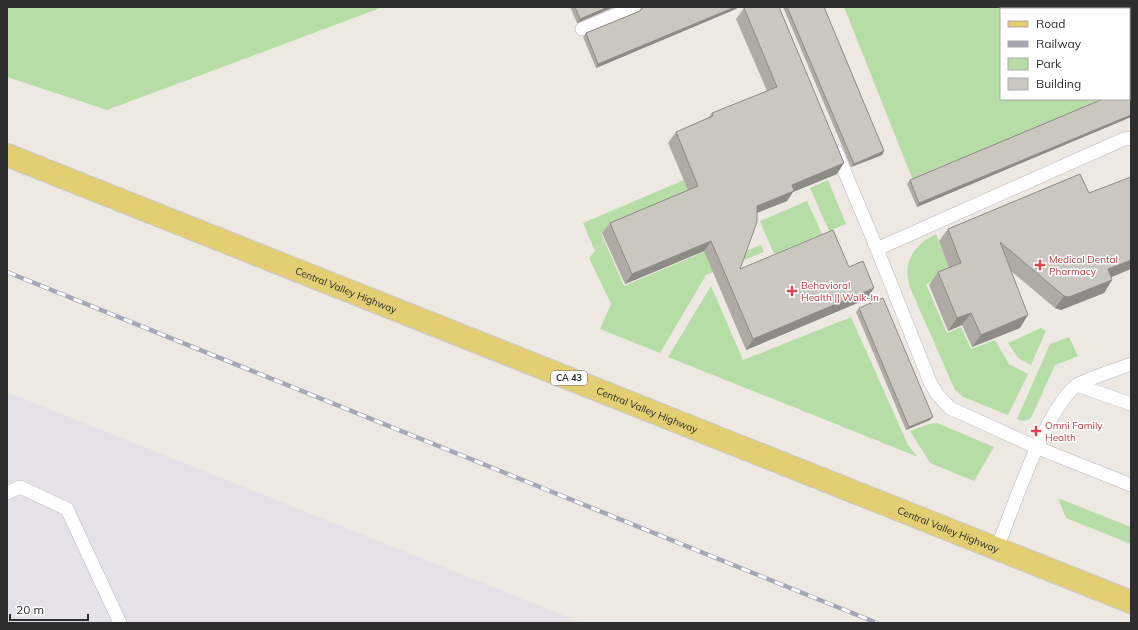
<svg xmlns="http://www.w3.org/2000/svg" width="1138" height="630" font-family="Mulish,sans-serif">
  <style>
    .industrial { fill: #e4e2e7 }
    .green { fill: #b6dda6 }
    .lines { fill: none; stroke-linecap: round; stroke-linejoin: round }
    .lane-casing { stroke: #b6b7c0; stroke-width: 14 }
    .primary-casing { stroke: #c9c9c9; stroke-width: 24 }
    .lane { stroke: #fff; stroke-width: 13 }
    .primary { stroke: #e3ce72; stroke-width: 22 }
    .rail-casing { stroke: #a5a7b6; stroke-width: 4.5 }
    .rail { stroke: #fff; stroke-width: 3; stroke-dasharray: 9; stroke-linecap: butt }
    .wall { fill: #aeaba5 }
    .shaded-wall { fill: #8d8b86 }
    .building { fill: #cac7c0; stroke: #8d8b86 }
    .health-dot { fill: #e0444e; stroke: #fff; stroke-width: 1.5 }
    .labels { text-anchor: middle; stroke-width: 3; stroke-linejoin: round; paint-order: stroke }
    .shield { fill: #fff; stroke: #6d6d6d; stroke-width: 1 }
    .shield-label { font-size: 9px; font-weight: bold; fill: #2e2e2e }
    .health-label { font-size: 10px; fill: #be3a42; stroke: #fff; text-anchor: start }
    .street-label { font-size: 10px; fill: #2e2e2e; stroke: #fff }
  </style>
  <rect width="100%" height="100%" fill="#ede9e2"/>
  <polygon class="industrial" points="7,392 583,623 7,623"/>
  <g class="green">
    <polygon points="7,7 383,7 107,110 7,77"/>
    <polygon points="844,7 1131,7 1131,97 1129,98 1129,9 1001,9 1001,99 1126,99 916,188"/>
    <polygon points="691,177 698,191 601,233 624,286 720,245 726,258 761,245 764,252 706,275 660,353 600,329 611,304 589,258 595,251 583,223"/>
    <polygon points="828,180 846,224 829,231 810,188"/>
    <polygon points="807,201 822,234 774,254 760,221"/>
    <path d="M936 234 951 273 926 284 947 333 961 327 971 349 995 340 1009 364 1028 374 1008 415 963 397 955 390 911 290C901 264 912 246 936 234Z"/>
    <polygon points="711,286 743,360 851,317 908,445 918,457 668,357"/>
    <polygon points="1041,328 1046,331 1031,365 1018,358 1008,343"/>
    <path d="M1069 337 1078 356 1055 365 1031 418C1026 421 1022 422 1017 419L1050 344Z"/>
    <polygon points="937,423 994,447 974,481 930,463 910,431 929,424"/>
    <polygon points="1058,498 1131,527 1131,544 1066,518"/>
  </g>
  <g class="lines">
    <g class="lane-casing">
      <g id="lane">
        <polyline points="582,29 634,7"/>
        <polyline points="836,151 877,249 1124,139 1131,138"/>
        <polyline points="877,249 930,382 937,394 950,408 1038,448 1131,485"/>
        <polyline points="1077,385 1131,404"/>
        <polyline points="7,493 20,487 67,509 120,623"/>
        <path d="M997 548C1013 509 1045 409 1077 385 1086 379 1119 369 1131 364"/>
      </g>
    </g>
    <g class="primary-casing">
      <g id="primary">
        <path id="s1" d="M7 155 1131 602"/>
      </g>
    </g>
    <use href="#lane" class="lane"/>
    <use href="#primary" class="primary"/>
    <g class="rail-casing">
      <polyline id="rail" points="7,272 877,623"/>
    </g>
    <use href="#rail" class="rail"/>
  </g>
  <g class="wall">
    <polygon points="570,7 614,7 577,23"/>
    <polygon points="641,7 738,7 736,9 596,68 583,37 586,33 640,11 641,10"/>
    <polygon points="783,7 824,7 884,151 882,155 851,167"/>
    <polygon points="744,8 837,174 793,192 787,201 757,213 740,269 849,267 867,299 746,350 704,251 625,284 602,233 610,223 688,190 668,143 676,132 709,117 712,113 767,91 736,19"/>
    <polygon points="1131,87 1131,117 917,207 907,184 910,180"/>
    <polygon points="1080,174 1112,280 1104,293 1061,310 1055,308 1011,271 1020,328 972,347 962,325 948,331 929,285 938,272 949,268 939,241 948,229"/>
    <polygon points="859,308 930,420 906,430 856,312"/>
  </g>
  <g class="shaded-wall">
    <polygon points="608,7 614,7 577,23 580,19"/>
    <polygon points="735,7 738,7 736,9 596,68 598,64"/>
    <polygon points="1131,115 1131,117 917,207 919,203"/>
    <polygon points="884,151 882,155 851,167 854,164"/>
    <polygon points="844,163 837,174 793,192 787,201 749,216 757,206 792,185"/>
    <polygon points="711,241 704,251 625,284 632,274"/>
    <polygon points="1131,260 1131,269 1100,282 1108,269"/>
    <polygon points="1112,280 1104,293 1061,310 1055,308 1064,296"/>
    <polygon points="874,288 867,299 746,350 753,339"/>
    <polygon points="971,313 962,325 948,331 957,318"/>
    <polygon points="1028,315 1020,328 972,347 981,335"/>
    <polygon points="933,417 930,420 906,430 909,427"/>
  </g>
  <g class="building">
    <polygon points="575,7 608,7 580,19"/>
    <polygon points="643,7 735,7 598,64 586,33 640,11"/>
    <polygon points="747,7 779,7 844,163 792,185 794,191 757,206 757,222 740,269 833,230 849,267 863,261 874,288 753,339 711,241 632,274 610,223 698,186 676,132 713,116 712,113 777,87 744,8"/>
    <polygon points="787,7 824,7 884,151 854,164"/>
    <polygon points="1131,87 1131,115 919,203 910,180 1103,99 1129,99 1129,88"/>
    <polygon points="1080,174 1089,193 1131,177 1131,260 1108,269 1112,280 1069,297 1064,296 1000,242 1028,315 981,335 971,313 957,318 938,272 961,263 948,229"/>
    <polygon points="883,298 933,417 909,427 859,308"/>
  </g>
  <g class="health-dot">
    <path d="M1038 259h4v4h4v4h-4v4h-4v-4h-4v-4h4z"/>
    <path d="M790 285h4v4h4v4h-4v4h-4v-4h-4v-4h4z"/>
    <path d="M1034 425h4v4h4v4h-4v4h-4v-4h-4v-4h4z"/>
  </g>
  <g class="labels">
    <rect class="shield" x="551" y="371" width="36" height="14" rx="3"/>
    <g class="shield-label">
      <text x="569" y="381">CA 43</text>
    </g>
    <g class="health-label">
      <text x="1049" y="263">Medical Dental<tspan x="1049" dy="12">Pharmacy</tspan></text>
      <text x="801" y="289">Behavioral<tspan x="801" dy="12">Health || Walk-In</tspan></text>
      <text x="1045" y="429">Omni Family<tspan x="1045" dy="12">Health</tspan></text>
    </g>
    <g class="street-label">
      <text dy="4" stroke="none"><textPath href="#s1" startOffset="365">Central Valley Highway</textPath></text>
      <text dy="4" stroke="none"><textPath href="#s1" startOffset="689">Central Valley Highway</textPath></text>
      <text dy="4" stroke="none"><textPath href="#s1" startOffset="1013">Central Valley Highway</textPath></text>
    </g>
  </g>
  <rect width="1138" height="630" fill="none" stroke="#2e2e2e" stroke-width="16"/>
  <rect x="1000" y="8" width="130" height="92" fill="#ffffff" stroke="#ababab"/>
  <rect x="1008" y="21" width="20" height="6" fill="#e3ce72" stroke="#ababab"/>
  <text x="1036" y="28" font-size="12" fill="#2e2e2e">Road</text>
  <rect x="1008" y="41" width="20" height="6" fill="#a5a7b6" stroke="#ababab"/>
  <text x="1036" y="48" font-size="12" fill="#2e2e2e">Railway</text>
  <rect x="1008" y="58" width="20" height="12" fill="#b6dda6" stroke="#ababab"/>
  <text x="1036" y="68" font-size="12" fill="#2e2e2e">Park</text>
  <rect x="1008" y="78" width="20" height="12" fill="#cac7c0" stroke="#ababab"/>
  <text x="1036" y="88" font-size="12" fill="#2e2e2e">Building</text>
  <path d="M10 614v6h78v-6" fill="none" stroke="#2e2e2e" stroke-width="2"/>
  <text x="16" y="614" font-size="12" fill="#2e2e2e" stroke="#ffffff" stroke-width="3" paint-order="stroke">20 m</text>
</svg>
